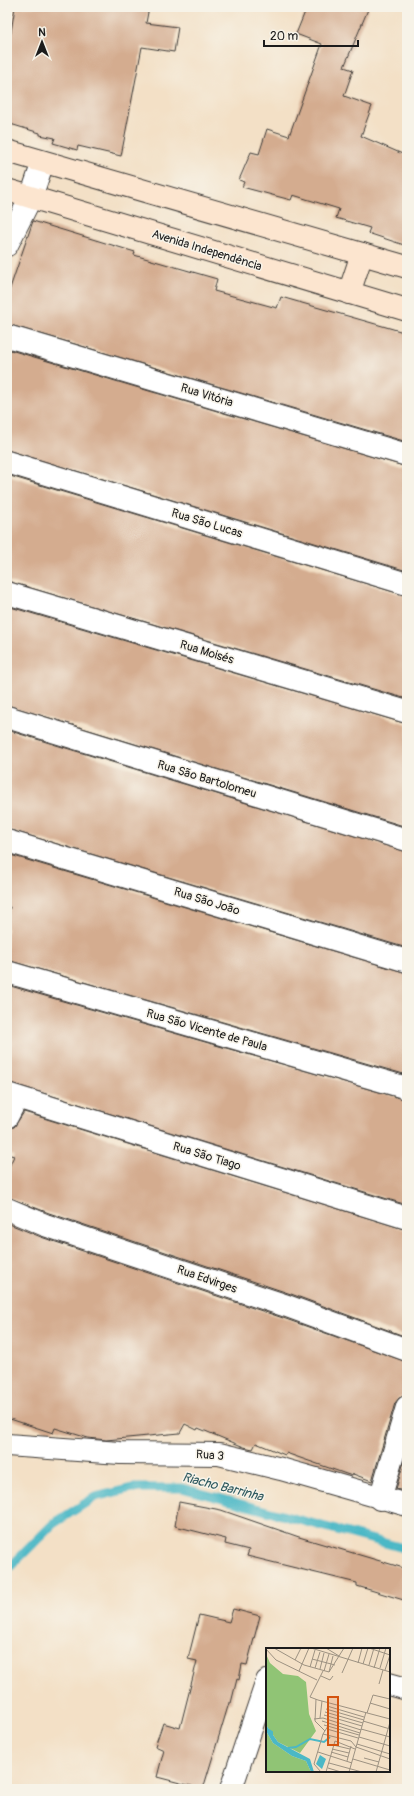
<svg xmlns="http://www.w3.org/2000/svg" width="414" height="1796" font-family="Pangolin,sans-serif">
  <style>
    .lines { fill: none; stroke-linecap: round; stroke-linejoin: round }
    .stream { stroke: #4bb8c6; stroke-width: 9 }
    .building { fill: #d4ac8f }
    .minor-casing { stroke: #3c3936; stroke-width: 24 }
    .secondary-casing { stroke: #3c3936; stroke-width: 24 }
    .minor { stroke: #fff; stroke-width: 22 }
    .secondary { stroke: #fce5cf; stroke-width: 22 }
    .labels { text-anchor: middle; stroke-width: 3; stroke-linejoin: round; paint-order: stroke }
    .street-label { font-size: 12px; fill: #1c1c1c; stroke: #f7f3e8 }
    .water-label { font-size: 13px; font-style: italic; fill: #2f5a60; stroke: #f7f3e8 }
    .inset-river { fill: none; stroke: #4bb8c6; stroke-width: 2 }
    .inset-road { fill: none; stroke: #9d9282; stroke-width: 1 }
    .view { fill: #d4530e; fill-opacity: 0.15; stroke: #d4530e; stroke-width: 2 }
    .inset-edge { fill: none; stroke: #1c1c1c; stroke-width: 2 }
  </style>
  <rect width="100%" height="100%" fill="#f7f3e8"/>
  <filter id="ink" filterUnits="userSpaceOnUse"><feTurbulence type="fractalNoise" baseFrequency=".025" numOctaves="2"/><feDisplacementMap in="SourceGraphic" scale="8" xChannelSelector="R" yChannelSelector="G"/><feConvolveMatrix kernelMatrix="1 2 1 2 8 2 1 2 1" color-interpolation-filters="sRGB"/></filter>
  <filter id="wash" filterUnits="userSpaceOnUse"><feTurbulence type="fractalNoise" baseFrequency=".012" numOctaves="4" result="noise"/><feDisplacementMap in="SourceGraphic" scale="16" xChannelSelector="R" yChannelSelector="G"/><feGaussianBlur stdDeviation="0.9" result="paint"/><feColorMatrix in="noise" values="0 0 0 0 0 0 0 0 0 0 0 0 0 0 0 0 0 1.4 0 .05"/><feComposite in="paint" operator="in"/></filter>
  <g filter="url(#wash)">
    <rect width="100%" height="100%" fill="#f3e0c6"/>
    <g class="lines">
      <polyline class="stream" points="7,1570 53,1524 95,1497 132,1488 182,1488 407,1549"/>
    </g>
    <g id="blocks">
      <g class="building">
        <polygon points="15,7 149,7 146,23 178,27 174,52 142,47 121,156 78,146 77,150 53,143 55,138 40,135 40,133 7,123 7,38 10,38"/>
        <polygon points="307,7 369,7 344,67 353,70 344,96 372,106 361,136 407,156 407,246 368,233 370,228 336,218 339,209 293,195 291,200 242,187 244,182 239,180 251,152 259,154 267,129 289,136 322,44 296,34"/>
        <polygon points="33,221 135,252 134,255 217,279 214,291 277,308 281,297 407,333 407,442 7,324 7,297"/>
        <polygon points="7,349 407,467 407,571 7,450"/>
        <polygon points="7,475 407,596 407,699 7,581"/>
        <polygon points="7,606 407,724 407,827 7,705"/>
        <polygon points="7,730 407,852 407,948 7,829"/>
        <polygon points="7,854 407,973 407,1075 7,960 7,921 10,907 7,906"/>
        <polygon points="7,985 407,1100 407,1205 7,1082"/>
        <polygon points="24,1112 407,1230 407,1325 404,1336 291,1294 49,1213 7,1197 7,1171 14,1156 7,1154 7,1129 14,1127"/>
        <polygon points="7,1223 41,1237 283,1318 407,1362 407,1395 399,1398 395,1403 372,1481 353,1474 352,1476 286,1453 285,1455 256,1443 253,1449 244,1447 198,1428 197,1430 185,1424 180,1433 106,1440 88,1438 55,1428 53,1433 7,1418"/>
        <polygon points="407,1451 407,1492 396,1489"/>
        <polygon points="179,1502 221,1510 299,1537 407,1569 407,1601 357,1586 357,1583 247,1556 249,1550 225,1544 226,1539 175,1526"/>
        <polygon points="233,1609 260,1616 247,1665 242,1664 239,1680 237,1679 231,1703 229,1703 203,1789 157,1777 164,1750 155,1746 163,1723 180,1728 197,1661 188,1659 199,1615 229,1622"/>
      </g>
    </g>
  </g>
  <g filter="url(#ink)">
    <use href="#blocks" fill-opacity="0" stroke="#3c3936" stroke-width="1"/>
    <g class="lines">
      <g class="minor-casing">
        <g id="minor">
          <polyline points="7,245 31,197 43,162"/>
          <polyline points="7,336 407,455"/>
          <polyline points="7,462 407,584"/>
          <polyline points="7,593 407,712"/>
          <polyline points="7,717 407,840"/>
          <polyline points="7,841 407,961"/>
          <polyline points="7,972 407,1088"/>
          <polyline points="7,1094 407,1218"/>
          <polyline points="7,1117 17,1098"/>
          <polyline points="7,1209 45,1225 287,1306 407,1350"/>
          <polyline points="7,1445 120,1453 219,1454 281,1469 407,1505"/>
          <polyline points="380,1499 407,1407"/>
          <polyline points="389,1684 407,1689"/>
          <polyline points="231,1789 267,1681"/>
        </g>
      </g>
      <g class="secondary-casing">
        <g id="secondary">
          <polyline points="7,151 407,267"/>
          <polyline points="7,190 407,310"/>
          <polyline points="349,293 362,254"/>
        </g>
      </g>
      <use href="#minor" class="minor"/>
      <use href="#secondary" class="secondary"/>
    </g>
  </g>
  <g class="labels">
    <g class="street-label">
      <text transform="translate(207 250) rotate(17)" y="4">Avenida Independência</text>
      <text transform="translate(207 395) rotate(17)" y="4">Rua Vitória</text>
      <text transform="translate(207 523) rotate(17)" y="4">Rua São Lucas</text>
      <text transform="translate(207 652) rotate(17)" y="4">Rua Moisés</text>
      <text transform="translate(207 779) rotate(17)" y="4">Rua São Bartolomeu</text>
      <text transform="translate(207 901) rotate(17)" y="4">Rua São João</text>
      <text transform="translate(207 1030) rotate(16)" y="4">Rua São Vicente de Paula</text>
      <text transform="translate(207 1156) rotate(17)" y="4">Rua São Tiago</text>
      <text transform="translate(207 1279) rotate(19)" y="4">Rua Edvirges</text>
      <text transform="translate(210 1455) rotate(4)" y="4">Rua 3</text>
    </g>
    <g class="water-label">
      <text transform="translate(223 1486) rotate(14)" y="5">Riacho Barrinha</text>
    </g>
  </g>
  <g transform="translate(266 1648)">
    <rect width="124" height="124" fill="#f3e0c6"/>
    <path d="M0 6 4 15 17 26 32 28 40 34 43 66 50 83 34 105 12 94 0 77ZM0 83 7 95 26 108 40 113 45 124H0Z" fill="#90c475"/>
    <path d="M0 77 12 94 44 111 48 124H45L40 113 26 108 7 95 0 83ZM54 107 60 111 56 121 50 116Z" fill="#4bb8c6"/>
    <path class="inset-river" d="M0 80 6 84V90M22 100 30 99 44 91 58 94 64 89"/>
    <path class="inset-road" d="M8 0 38 17 63 24 78 0M45 0 124 24M60 0 73 8M103 0 124 7M0 1 10 12 51 32M46 11 69 17M29 12 35 0M92 15 96 0M97 16 102 0M103 17 108 0M44 19 49 2M49 20 54 4M108 20 114 0M114 20 120 0M54 21 58 5M119 22 124 7M33 23 43 0M58 23 63 6M63 24 67 8M76 25 87 0M55 28 64 32 67 28M113 36 117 22M50 51 49 73 59 83M52 52 44 49 57 23M52 52 124 71M104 55 124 61M61 58 98 69M60 61 98 72M59 64 97 75M101 65 107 47 124 51M58 67 96 78M54 70 56 53M48 71 57 70 95 82M56 73 94 85M97 73 124 81M58 77 93 87M61 81 92 90M95 81 124 89M57 86 85 93 90 99 124 111M93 89 124 98M91 96 124 106M67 97 84 101M66 101 83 105M52 104 86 115M65 104 82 109M98 110 113 114M87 111 124 122M81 113 85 98M63 115 96 124M62 120 75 124M55 124 48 116 57 86 62 78M60 124 69 93 89 101M83 124 100 64M110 124 124 74"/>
    <path class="view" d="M62 49H72V97H62Z"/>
    <rect width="124" height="124" class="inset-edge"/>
  </g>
  <rect width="414" height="1796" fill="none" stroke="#f7f3e8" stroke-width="24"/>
  <g transform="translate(42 42)" stroke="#f7f3e8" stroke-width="3" paint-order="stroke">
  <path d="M0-3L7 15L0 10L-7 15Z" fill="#1c1c1c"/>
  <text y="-6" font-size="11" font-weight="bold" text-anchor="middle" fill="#1c1c1c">N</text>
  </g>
  <path d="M264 40v6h94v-6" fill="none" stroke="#1c1c1c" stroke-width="2"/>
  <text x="270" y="40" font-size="12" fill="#1c1c1c" stroke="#f7f3e8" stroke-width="3" paint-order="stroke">20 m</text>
</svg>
